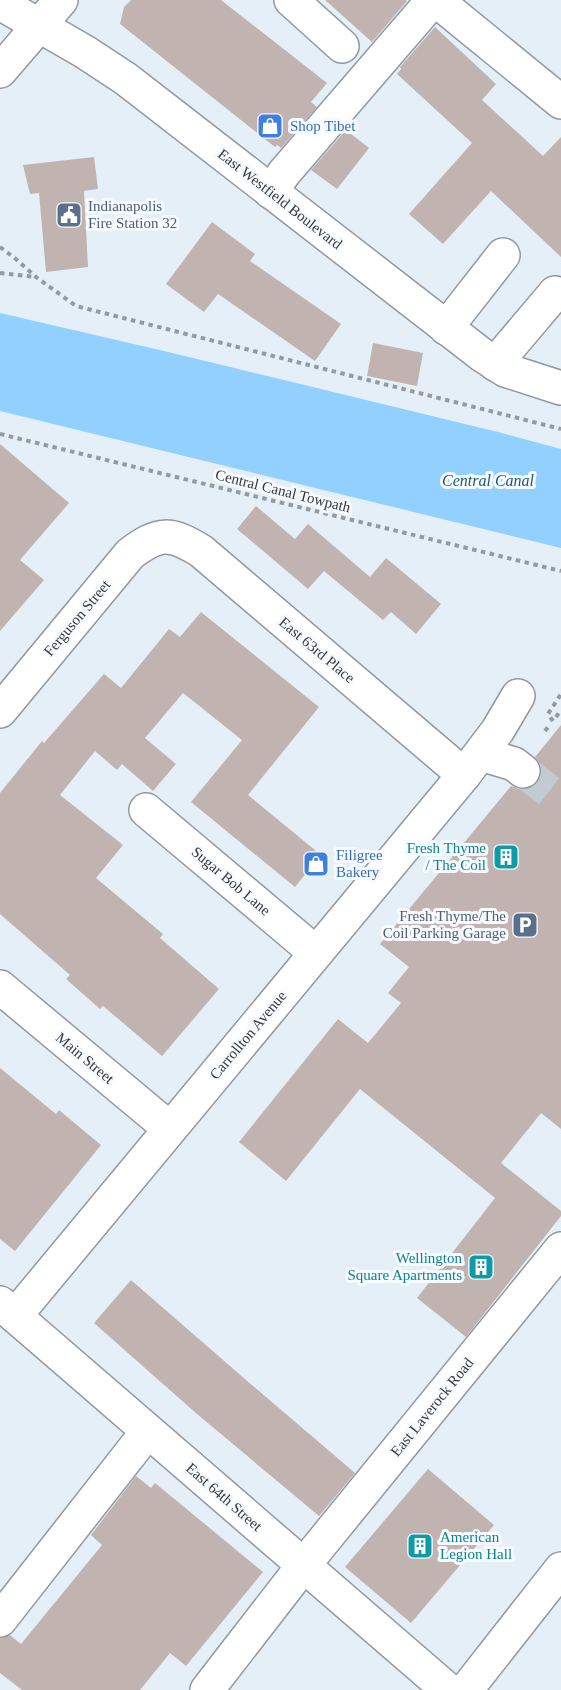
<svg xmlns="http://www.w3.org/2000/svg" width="561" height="1690" font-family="'Times New Roman',serif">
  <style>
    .water { fill: #92d1ff }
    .building { fill: #c1b4b0 }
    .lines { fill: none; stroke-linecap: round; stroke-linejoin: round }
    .minor-tunnel { stroke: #c2cbd2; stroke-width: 33; stroke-dasharray: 33 16; stroke-linecap: butt }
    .minor-casing { stroke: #9099a1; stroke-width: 36 }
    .major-casing { stroke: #9099a1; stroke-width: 36 }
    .path { stroke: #939ba1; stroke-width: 4; stroke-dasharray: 4.5 4.5; stroke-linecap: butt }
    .minor { stroke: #fff; stroke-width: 33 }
    .major { stroke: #fff; stroke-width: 33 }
    .labels { text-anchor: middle; stroke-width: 6; stroke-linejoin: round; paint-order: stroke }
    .shop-label { font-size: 15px; fill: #366cbe; stroke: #f7fbff; text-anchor: start }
    .street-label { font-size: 15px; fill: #35393c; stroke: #f7fbff }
    .service-label { font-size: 15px; fill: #4e5e75; stroke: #f7fbff; text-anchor: start }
    .culture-label { font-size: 15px; fill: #0d838f; stroke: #f7fbff; text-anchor: end }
    .water-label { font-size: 16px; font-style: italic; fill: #1b577d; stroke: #f7fbff }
  </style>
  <rect width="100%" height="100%" fill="#e5eff8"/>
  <polygon class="water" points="0,313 164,351 502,433 561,449 561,548 0,411"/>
  <g class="building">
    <polygon points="131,0 221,0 327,83 311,102 317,107 281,148 277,145 275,147 120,24 124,7"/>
    <polygon points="325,0 406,0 407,1 372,42"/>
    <polygon points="435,27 496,84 482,100 543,156 561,137 561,257 491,191 443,244 409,214 472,143 397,74 401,69 400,67"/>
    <polygon points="346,130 369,148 337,189 311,170"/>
    <polygon points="94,157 98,189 84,191 88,267 46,272 39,193 30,194 23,165"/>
    <polygon points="212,222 255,254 250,261 341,324 315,361 218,294 204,312 166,284"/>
    <polygon points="373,343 423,353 417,386 367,376"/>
    <polygon points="0,444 69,503 20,560 44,580 0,631"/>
    <polygon points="256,506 295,539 308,524 370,577 386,558 441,604 416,634 391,612 383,620 324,571 308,589 237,529"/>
    <polygon points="201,612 319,707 248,795 321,855 295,887 191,802 242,740 183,693 145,738 176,764 153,791 122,764 117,770 95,751 60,795 123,845 96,878 163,934 160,938 219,989 162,1056 103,1006 100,1009 66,979 70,975 0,914 0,793 42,741 44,743 104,674 121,688 169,629 180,637"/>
    <polygon points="561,725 561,1129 541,1113 501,1163 561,1211 561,1216 466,1337 417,1298 495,1198 360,1089 286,1181 239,1142 338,1019 368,1043 401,1003 388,993 409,967 380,944 511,786 521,790 530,789 537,783 542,773 541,765 535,757"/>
    <polygon points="0,1068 56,1114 59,1110 101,1145 15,1251 0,1239"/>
    <polygon points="131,1280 253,1386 355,1473 319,1516 197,1414 94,1323"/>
    <polygon points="428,1469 494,1525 411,1623 345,1567"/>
    <polygon points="136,1476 151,1488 155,1483 263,1572 186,1666 170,1653 140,1690 22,1690 0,1673 0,1638 10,1635 21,1644 102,1545 91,1535"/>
  </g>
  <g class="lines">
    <polyline class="minor-tunnel" points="523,771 561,800"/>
    <g class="minor-casing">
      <g id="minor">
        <polyline points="291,0 342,46"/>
        <polyline points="436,0 561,102"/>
        <polyline points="0,3 85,52 126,79 482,355 505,370 561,388"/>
        <polyline points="0,71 61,0"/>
        <polyline points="271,192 284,173 433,0"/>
        <polyline points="446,328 503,255"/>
        <polyline points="495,364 555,293"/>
        <path d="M0 711 130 554C159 532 170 532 201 551L464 775"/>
        <polyline points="481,754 514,764 523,771"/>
        <polyline points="146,810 316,953"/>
        <polyline points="0,987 169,1128"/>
        <polyline points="0,1303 448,1690"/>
        <polyline points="15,1316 464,775 498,730 518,696"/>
        <polyline points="0,1620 148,1431"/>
        <polyline points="207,1690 303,1566 561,1249"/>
      </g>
    </g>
    <g class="major-casing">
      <polyline id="major" points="466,1690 561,1569"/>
    </g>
    <g class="path">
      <polyline points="0,247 17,260 36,277 76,306 561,429"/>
      <polyline points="0,273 36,277"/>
      <polyline points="0,434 561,571"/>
      <polyline points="556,717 561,710"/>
      <polyline points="553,721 548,714 561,694"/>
      <polyline points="545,731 549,726"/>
    </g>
    <use href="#minor" class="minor"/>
    <use href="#major" class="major"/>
  </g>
  <defs>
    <g id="shop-square" transform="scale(1.35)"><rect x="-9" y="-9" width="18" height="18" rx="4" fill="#3f7fe0" stroke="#f7fbff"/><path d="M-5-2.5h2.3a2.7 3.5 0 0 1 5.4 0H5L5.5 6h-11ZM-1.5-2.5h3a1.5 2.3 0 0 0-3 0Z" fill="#fff"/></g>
    <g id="civic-square" transform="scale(1.35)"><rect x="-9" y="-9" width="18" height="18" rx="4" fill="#5c6f8a" stroke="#f7fbff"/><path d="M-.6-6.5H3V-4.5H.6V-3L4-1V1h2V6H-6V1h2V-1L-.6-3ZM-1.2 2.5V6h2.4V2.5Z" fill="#fff"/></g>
    <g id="building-square" transform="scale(1.35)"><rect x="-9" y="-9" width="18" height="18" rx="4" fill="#0f9aa8" stroke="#f7fbff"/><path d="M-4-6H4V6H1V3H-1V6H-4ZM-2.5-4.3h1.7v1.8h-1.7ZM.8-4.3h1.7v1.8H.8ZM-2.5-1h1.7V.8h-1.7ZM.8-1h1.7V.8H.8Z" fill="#fff"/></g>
    <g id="parking-square" transform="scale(1.35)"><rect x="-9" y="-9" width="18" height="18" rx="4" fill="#5c6f8a" stroke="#f7fbff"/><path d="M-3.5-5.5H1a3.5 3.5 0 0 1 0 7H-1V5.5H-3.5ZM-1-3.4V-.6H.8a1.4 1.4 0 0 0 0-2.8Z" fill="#fff"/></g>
  </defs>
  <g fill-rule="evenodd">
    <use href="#shop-square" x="270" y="126"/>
    <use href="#civic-square" x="69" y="215"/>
    <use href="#building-square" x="506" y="857"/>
    <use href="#shop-square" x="316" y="864"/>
    <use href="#parking-square" x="525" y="925"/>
    <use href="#building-square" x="481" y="1267"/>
    <use href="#building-square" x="420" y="1546"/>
  </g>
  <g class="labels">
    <g class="shop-label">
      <text x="290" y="131">Shop Tibet</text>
      <text x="336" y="860">Filigree<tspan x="336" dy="17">Bakery</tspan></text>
    </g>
    <g class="street-label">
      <text transform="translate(280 199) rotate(38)" y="5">East Westfield Boulevard</text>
      <text transform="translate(283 491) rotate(14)" y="5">Central Canal Towpath</text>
      <text transform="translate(77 618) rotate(-50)" y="5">Ferguson Street</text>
      <text transform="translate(317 650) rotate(40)" y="5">East 63rd Place</text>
      <text transform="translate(231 881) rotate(40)" y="5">Sugar Bob Lane</text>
      <text transform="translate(248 1035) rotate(-50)" y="5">Carrollton Avenue</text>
      <text transform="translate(85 1058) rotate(40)" y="5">Main Street</text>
      <text transform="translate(432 1407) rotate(-51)" y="5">East Laverock Road</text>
      <text transform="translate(224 1497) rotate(41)" y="5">East 64th Street</text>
    </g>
    <g class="service-label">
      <text x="88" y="211">Indianapolis<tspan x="88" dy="17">Fire Station 32</tspan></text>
      <text x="506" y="921" text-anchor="end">Fresh Thyme/The<tspan x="506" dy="17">Coil Parking Garage</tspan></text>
    </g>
    <g class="culture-label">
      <text x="486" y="853">Fresh Thyme<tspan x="486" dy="17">/ The Coil</tspan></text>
      <text x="462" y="1263">Wellington<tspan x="462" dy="17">Square Apartments</tspan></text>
      <text x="440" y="1542" text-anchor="start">American<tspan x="440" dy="17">Legion Hall</tspan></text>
    </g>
    <g class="water-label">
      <text x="488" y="486">Central Canal</text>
    </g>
  </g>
</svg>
